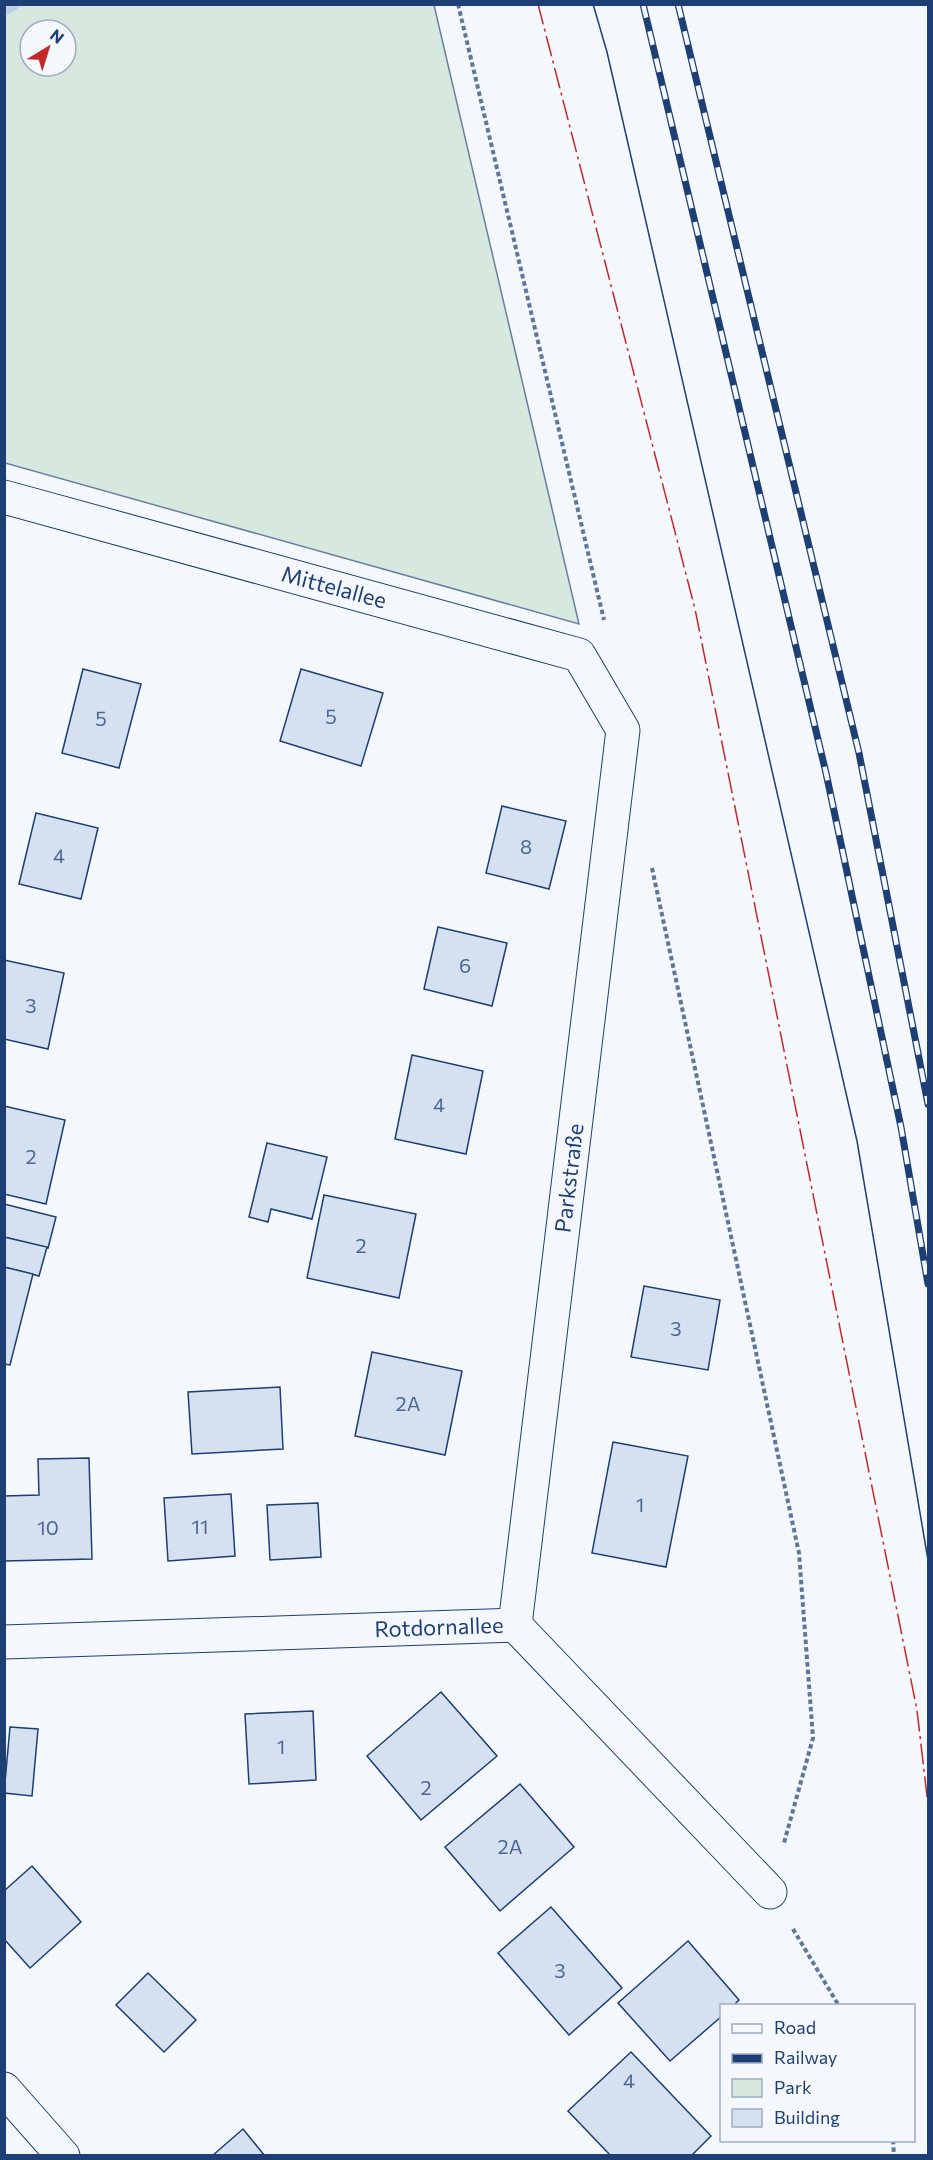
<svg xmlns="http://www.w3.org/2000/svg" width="933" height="2160" font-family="Commissioner,sans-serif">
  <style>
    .green { fill: #d7e8df; stroke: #687fa3; stroke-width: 1.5; fill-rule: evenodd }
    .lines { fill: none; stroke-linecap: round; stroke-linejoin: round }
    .stream { stroke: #bed0e5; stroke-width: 15 }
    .building { fill: #d5e0f0; stroke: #1d3f73; stroke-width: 1.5 }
    .minor-casing { stroke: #1d3f73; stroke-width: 35 }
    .path { stroke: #5e769c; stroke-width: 4; stroke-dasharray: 4.5 3; stroke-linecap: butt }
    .minor { stroke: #f4f7fb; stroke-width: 33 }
    .tram { stroke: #1d3f73; stroke-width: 1.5 }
    .rail-casing { stroke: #1d3f73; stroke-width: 7 }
    .rail { stroke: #f4f7fb; stroke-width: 4.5; stroke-dasharray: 14; stroke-linecap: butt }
    .power { stroke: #c62828; stroke-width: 1.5; stroke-dasharray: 21 4.5 3 4.5; stroke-linecap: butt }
    .labels { text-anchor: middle; stroke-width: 4.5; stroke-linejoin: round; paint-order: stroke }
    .number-label { font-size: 20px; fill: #4b6792 }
    .street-label { font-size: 22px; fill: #1d3f73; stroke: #f4f7fb }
  </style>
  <rect width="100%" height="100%" fill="#f4f7fb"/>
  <path class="green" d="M4 5H434L579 624 5 463ZM30 30H66V66H30Z"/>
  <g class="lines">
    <polyline class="stream" points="4,8 12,4"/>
  </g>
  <g class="building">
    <polygon points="83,669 141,684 119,768 62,753"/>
    <polygon points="301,669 383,693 361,766 280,741"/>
    <polygon points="502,806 566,821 549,889 486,873"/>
    <polygon points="36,813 98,828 81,899 19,884"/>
    <polygon points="438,927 507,943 492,1006 424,989"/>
    <polygon points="4,960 64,973 48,1049 4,1039"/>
    <polygon points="412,1055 483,1071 466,1154 395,1139"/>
    <polygon points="4,1106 65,1120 46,1204 4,1194"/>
    <polygon points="267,1143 327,1157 312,1219 271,1209 268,1222 249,1217"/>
    <polygon points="324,1195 416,1214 399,1298 307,1278"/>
    <polygon points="4,1204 56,1217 48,1248 4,1237"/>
    <polygon points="4,1237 47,1247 39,1276 4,1267"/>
    <polygon points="4,1267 33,1274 10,1365 4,1364"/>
    <polygon points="644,1286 720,1300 708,1370 631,1357"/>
    <polygon points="372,1352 462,1371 445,1455 355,1436"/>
    <polygon points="280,1387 283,1449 192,1454 188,1392"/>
    <polygon points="613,1442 688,1456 666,1567 592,1553"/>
    <polygon points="89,1458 92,1559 4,1561 4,1496 39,1495 38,1459"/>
    <polygon points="231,1494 235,1556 168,1561 164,1498"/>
    <polygon points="318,1503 321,1557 270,1560 267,1505"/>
    <polygon points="441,1692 497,1756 421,1820 367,1756"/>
    <polygon points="313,1711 316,1780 249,1784 245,1714"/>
    <polygon points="10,1727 38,1729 32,1796 4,1793"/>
    <polygon points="520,1784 574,1847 500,1911 445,1847"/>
    <polygon points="32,1866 81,1922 30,1968 4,1939 4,1891"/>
    <polygon points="551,1907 622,1988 569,2035 498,1953"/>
    <polygon points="688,1941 739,2000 733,2006 722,2006 722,2016 670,2061 618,2003"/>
    <polygon points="148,1973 196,2020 164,2052 116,2005"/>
    <polygon points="631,2052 711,2136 691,2156 611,2156 568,2111"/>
    <polygon points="243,2129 265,2156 212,2156"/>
  </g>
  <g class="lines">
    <g class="minor-casing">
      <g id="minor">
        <polyline points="4,497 579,655 623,730 515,1625"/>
        <polyline points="4,1642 515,1625 770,1892"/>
        <polyline points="4,2089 63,2156"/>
      </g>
    </g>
    <g class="path">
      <polyline points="458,4 604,620"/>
      <polyline points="652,868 799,1553 813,1738 784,1843"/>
      <polyline points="793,1929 839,2006"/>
      <polyline points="893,2140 894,2156"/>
    </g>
    <use href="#minor" class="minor"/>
    <polyline class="tram" points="593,4 607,52 857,1141 928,1560"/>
    <g class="rail-casing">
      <g id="rail">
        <polyline points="643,4 826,773 901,1127 928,1284"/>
        <polyline points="678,4 859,753 928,1104"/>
      </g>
    </g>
    <use href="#rail" class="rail"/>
    <polyline class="power" points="538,4 695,609 917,1710 928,1805"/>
  </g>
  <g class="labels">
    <g class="number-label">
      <text x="331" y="724">5</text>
      <text x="101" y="726">5</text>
      <text x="526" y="854">8</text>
      <text x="59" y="863">4</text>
      <text x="465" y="973">6</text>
      <text x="31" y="1013">3</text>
      <text x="439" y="1112">4</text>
      <text x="31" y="1164">2</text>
      <text x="361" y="1253">2</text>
      <text x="676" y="1336">3</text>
      <text x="408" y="1411">2A</text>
      <text x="640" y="1512">1</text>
      <text x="200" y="1534">11</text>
      <text x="48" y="1535">10</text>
      <text x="281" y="1754">1</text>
      <text x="426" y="1795">2</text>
      <text x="510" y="1854">2A</text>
      <text x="560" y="1978">3</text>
      <text x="629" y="2088">4</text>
    </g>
    <g class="street-label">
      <text transform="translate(334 587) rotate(15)" y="8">Mittelallee</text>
      <text transform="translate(569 1178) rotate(-83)" y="8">Parkstraße</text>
      <text transform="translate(439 1627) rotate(-2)" y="8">Rotdornallee</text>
    </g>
  </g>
  <rect width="933" height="2160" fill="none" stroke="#1d3f73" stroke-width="12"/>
  <rect x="720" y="2004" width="195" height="138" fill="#f4f7fb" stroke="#9eadc5" stroke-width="1.5"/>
  <rect x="732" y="2024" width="30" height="9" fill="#f4f7fb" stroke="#9eadc5" stroke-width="1.5"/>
  <text x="774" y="2034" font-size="18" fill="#1d3f73">Road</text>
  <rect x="732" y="2054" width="30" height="9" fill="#1d3f73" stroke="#9eadc5" stroke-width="1.5"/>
  <text x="774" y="2064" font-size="18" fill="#1d3f73">Railway</text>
  <rect x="732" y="2079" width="30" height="18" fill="#d7e8df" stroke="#9eadc5" stroke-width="1.5"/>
  <text x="774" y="2094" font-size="18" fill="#1d3f73">Park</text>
  <rect x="732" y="2109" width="30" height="18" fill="#d5e0f0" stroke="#9eadc5" stroke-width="1.5"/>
  <text x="774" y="2124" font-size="18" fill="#1d3f73">Building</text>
  <g transform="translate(48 48) rotate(38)"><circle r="28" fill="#f4f7fb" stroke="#9eadc5" stroke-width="1.5"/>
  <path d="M0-4.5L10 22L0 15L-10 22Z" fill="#c62828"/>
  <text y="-9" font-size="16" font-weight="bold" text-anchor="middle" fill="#1d3f73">N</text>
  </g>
</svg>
